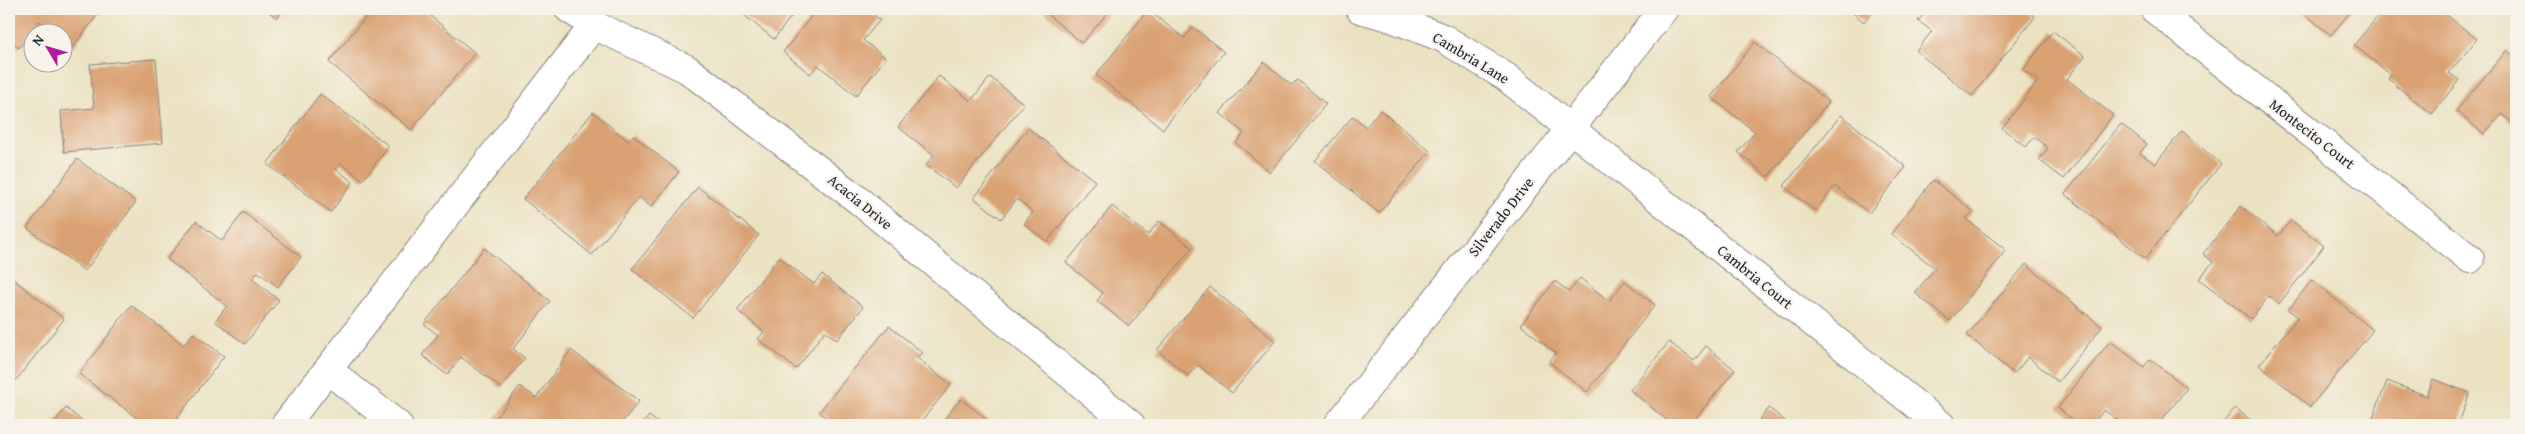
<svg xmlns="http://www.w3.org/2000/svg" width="2525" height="434" font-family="'Gentium Book Plus',serif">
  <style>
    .building { fill: #daa273 }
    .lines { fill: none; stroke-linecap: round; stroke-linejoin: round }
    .minor-casing { stroke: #86827e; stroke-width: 30 }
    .minor { stroke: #fff; stroke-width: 28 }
    .labels { text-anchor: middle; stroke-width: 4; stroke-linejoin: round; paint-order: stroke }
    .street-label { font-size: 15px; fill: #22223b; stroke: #f7f3e8 }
  </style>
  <rect width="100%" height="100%" fill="#f7f3e8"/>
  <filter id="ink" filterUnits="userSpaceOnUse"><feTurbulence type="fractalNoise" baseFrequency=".02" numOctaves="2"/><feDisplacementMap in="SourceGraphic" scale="10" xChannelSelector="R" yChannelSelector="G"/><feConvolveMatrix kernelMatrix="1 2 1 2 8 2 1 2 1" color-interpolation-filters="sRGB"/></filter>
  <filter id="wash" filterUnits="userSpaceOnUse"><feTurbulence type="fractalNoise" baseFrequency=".0096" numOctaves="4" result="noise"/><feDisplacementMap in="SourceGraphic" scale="20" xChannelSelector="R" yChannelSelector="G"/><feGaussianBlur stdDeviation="1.12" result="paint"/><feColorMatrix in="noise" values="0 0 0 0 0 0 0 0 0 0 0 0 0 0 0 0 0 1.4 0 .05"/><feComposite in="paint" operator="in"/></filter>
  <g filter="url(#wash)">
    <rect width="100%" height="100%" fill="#ebe2c2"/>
    <g id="blocks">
      <g class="building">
        <polygon points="9,9 102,9 73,47 62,39 62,32 53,32 39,21 19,48 9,40"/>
        <polygon points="265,9 284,9 277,18"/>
        <polygon points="372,9 422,9 475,53 411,130 329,62"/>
        <polygon points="742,9 797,9 774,39 740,12"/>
        <polygon points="817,9 867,9 880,20 863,40 886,58 856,96 818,65 810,74 783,52"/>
        <polygon points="1041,9 1111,9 1082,43"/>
        <polygon points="1848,9 1875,9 1864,22"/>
        <polygon points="1928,9 2025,9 2035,17 1972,96 1916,51 1932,31 1918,21"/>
        <polygon points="2298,9 2353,9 2331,35"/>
        <polygon points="2384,9 2439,9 2477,39 2449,73 2459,80 2432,114 2388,79 2391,75 2354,45"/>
        <polygon points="1148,10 1184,38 1193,27 1224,52 1163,129 1096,75"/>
        <polygon points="2053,31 2085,56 2067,79 2113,115 2064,179 2039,160 2048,148 2034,137 2026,147 2002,128 2038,81 2023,70"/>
        <polygon points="1755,42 1829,102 1768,177 1738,152 1755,132 1711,97"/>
        <polygon points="2507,50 2516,58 2516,126 2502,114 2484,134 2456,111"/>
        <polygon points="156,59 163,143 64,152 61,111 94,108 90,64"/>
        <polygon points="1264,62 1291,85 1298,80 1326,104 1270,172 1236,143 1244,133 1220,113"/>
        <polygon points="939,76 971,101 990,77 1024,104 956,188 926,165 934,155 898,127"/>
        <polygon points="320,94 389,146 363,180 340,163 336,169 353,182 331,212 267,164"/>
        <polygon points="1380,110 1430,151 1379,213 1315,161 1353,116 1366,127"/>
        <polygon points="593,112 628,141 633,135 679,172 651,207 639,197 592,255 523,199"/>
        <polygon points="1841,115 1906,167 1869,213 1835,186 1815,211 1784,186"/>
        <polygon points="2121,124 2147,144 2140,153 2155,164 2182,131 2221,164 2145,259 2065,194"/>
        <polygon points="1028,128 1095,181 1047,242 1024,224 1033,212 1017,199 1001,219 974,198"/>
        <polygon points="77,159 136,202 85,271 27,228"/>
        <polygon points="1933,180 1973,211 1966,219 2006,250 1950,321 1915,293 1935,268 1891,234"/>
        <polygon points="698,187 759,235 693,318 632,269"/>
        <polygon points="1112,206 1148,235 1159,221 1192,248 1129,326 1097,301 1103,293 1066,263"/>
        <polygon points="2241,206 2278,236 2291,220 2324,246 2279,304 2269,296 2251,319 2199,279 2213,262 2203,254"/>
        <polygon points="243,212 301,257 278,287 258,272 252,279 279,300 245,344 215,321 227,306 167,259 196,221 222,241"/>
        <polygon points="484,248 550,301 513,349 525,358 501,388 461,357 447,375 422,355 438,335 424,324"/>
        <polygon points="779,257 814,284 822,274 863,307 837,340 825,331 796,369 758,339 764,332 737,310"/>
        <polygon points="2026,264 2102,327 2058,382 2028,357 2014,374 1967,335"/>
        <polygon points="9,276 64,319 13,384 9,381"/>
        <polygon points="1580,278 1609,301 1625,281 1655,305 1587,392 1549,362 1556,353 1521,325 1555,281 1569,292"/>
        <polygon points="2312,280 2373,330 2310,407 2259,365 2298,317 2288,310"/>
        <polygon points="1210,287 1275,341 1232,393 1198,365 1188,376 1157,350"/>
        <polygon points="131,305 184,345 193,333 224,356 172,425 146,425 79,374"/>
        <polygon points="889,326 923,353 916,357 951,385 918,425 835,425 819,412"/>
        <polygon points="2110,341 2144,367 2150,359 2187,388 2158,425 2124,425 2104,410 2092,425 2079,425 2058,408"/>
        <polygon points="1669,342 1694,361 1706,346 1735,370 1690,425 1673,425 1630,390"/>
        <polygon points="571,350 639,401 620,425 504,425 495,419 520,386 536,398"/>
        <polygon points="2433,379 2470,393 2458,425 2370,425 2387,381 2427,396"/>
        <polygon points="961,399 994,425 939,425"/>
        <polygon points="66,408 87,425 52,425"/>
        <polygon points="1769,408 1790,425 1755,425"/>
        <polygon points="2235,408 2257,425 2221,425"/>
        <polygon points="2516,415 2516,425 2502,425"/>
        <polygon points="649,416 661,425 641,425"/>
      </g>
    </g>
  </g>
  <g filter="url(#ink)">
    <use href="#blocks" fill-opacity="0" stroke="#86827e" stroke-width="1"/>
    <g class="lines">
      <g class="minor-casing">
        <g id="minor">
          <polyline points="569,9 594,25 687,69 858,200 1131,425"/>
          <polyline points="1360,9 1389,17 1443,38 1506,77 1941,425"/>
          <polyline points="2154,9 2470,259"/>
          <polyline points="328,370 398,425"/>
          <polyline points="285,425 594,25"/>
          <polyline points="1338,425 1664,9"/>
        </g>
      </g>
      <use href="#minor" class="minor"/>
    </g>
  </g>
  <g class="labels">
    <g class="street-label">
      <text transform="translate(1471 58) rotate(31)" y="5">Cambria Lane</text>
      <text transform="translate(2312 134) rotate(38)" y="5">Montecito Court</text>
      <text transform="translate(860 202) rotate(39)" y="5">Acacia Drive</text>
      <text transform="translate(1501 217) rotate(-52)" y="5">Silverado Drive</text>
      <text transform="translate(1755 277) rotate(39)" y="5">Cambria Court</text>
    </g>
  </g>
  <rect width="2525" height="434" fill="none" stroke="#f7f3e8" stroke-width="30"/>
  <g transform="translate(48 48) rotate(308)"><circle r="24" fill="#f7f3e8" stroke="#a29fa3"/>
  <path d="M0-4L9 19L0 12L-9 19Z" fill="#b5179e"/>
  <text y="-8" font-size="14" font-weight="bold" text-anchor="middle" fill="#22223b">N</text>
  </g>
</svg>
